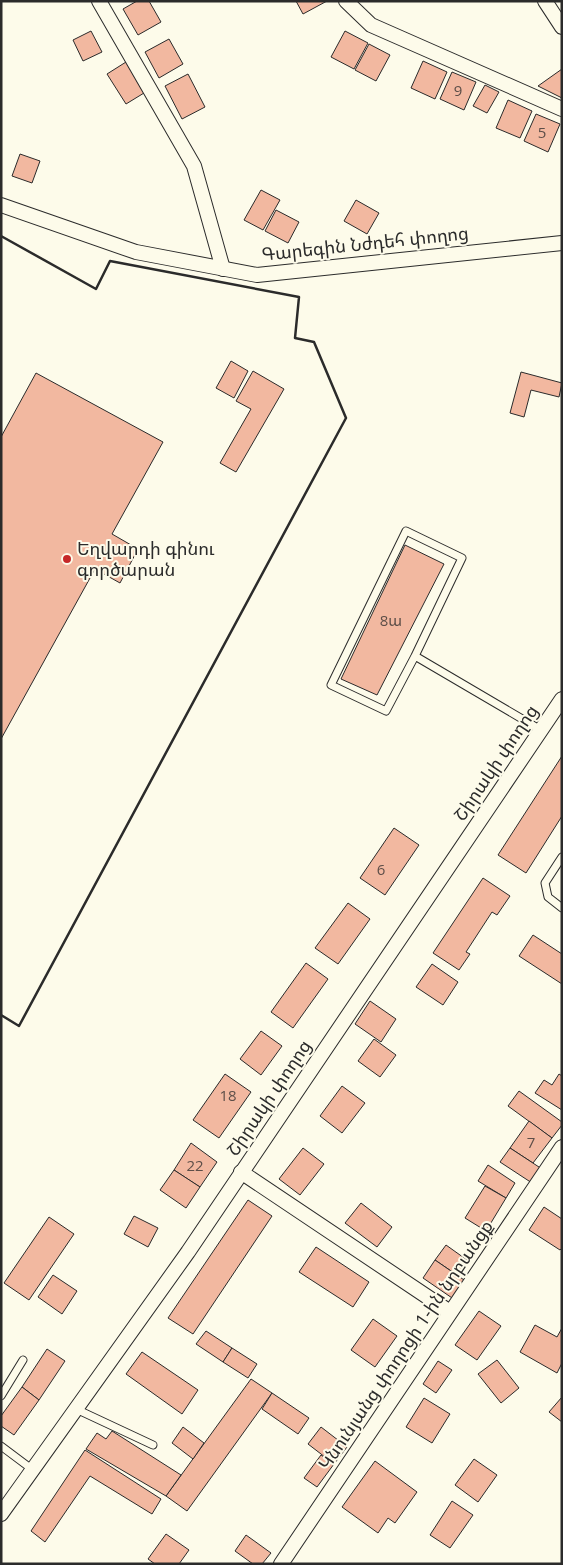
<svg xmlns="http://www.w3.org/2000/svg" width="563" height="1565" font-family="'Open Sans','Noto Sans Armenian',sans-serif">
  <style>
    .building { fill: #f2b8a0; stroke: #2b2b2b }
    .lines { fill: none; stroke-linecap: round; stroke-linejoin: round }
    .service-casing { stroke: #2b2b2b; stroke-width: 9 }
    .minor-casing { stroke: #2b2b2b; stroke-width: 16 }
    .service { stroke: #fdfbea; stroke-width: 7 }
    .minor { stroke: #fdfbea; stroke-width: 14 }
    .wall { stroke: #2b2b2b; stroke-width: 2.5 }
    .poi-dot { fill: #c62828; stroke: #fdfbea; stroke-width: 2 }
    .labels { text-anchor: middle; stroke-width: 4; stroke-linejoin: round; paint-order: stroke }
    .number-label { font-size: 15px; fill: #5d4e48 }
    .street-label { font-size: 18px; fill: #2b2b2b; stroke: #fdfbea }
    .poi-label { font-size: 18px; fill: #2b2b2b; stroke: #fdfbea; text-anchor: start }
  </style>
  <rect width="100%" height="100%" fill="#fdfbea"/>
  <g class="building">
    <polygon points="137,1 149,1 161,22 138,35 123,9"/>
    <polygon points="296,1 327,1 303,14"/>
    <polygon points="91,31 102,52 83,61 73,40"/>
    <polygon points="345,31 368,43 354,69 331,57"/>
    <polygon points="169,39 183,64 159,78 145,52"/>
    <polygon points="369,44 390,55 376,81 355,70"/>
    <polygon points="423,61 447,72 435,99 411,88"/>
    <polygon points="126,62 144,93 126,104 107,74"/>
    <polygon points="562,69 562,98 538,86"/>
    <polygon points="452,72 476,82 464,110 440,99"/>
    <polygon points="188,74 205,107 182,119 165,86"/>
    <polygon points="485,85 499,92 487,113 473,106"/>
    <polygon points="508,100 532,111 520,138 496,128"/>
    <polygon points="536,114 560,124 548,152 524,141"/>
    <polygon points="20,154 40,161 32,183 12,176"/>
    <polygon points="261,190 280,200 263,230 244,220"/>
    <polygon points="356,200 379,213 367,234 344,221"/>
    <polygon points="276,210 299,222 288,243 265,231"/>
    <polygon points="231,361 248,371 234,398 216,388"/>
    <polygon points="253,371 284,389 236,472 220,463 251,409 236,401"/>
    <polygon points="521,372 562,383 559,397 531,390 524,417 510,413"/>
    <polygon points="36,373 163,442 112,534 138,549 120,583 95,569 1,739 1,437"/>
    <polygon points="405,545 444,564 377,695 341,679"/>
    <polygon points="562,756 562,816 526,873 498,855"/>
    <polygon points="394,828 419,845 385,895 360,878"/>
    <polygon points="483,878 510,896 497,915 492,912 466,952 470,954 459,970 433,953"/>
    <polygon points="348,903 370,919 338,964 315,948"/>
    <polygon points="533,935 562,954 562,984 519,956"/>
    <polygon points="306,963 328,979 293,1028 271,1012"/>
    <polygon points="432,964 458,982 443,1005 416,987"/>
    <polygon points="370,1001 396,1019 381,1042 355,1024"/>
    <polygon points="261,1031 282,1046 261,1075 240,1059"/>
    <polygon points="374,1039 396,1055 380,1077 358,1061"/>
    <polygon points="225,1074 251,1092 219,1138 193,1120"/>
    <polygon points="559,1074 562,1076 562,1110 535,1093 544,1080 552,1085"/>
    <polygon points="342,1086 365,1103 342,1133 320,1116"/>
    <polygon points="519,1091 562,1122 562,1125 552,1138 508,1106"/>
    <polygon points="529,1121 552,1138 533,1163 510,1148"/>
    <polygon points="191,1143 217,1162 200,1187 174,1170"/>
    <polygon points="303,1148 324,1164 300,1195 279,1179"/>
    <polygon points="510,1148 542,1169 532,1183 500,1162"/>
    <polygon points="488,1165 515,1183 506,1198 478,1181"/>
    <polygon points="174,1170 200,1187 186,1208 160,1190"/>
    <polygon points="485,1186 506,1198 486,1231 465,1218"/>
    <polygon points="248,1200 272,1216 193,1334 168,1318"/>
    <polygon points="361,1203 392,1227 377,1247 345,1223"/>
    <polygon points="544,1207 562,1219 562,1248 560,1250 529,1230"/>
    <polygon points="134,1216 158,1228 148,1247 124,1234"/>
    <polygon points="49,1217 74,1234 29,1300 4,1283"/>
    <polygon points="446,1245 467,1260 457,1275 435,1260"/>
    <polygon points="316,1247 369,1282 353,1307 299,1272"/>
    <polygon points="435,1260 467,1282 455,1300 423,1278"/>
    <polygon points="53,1275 77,1291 62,1314 38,1297"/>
    <polygon points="479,1311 501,1326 477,1360 455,1345"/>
    <polygon points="373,1319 397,1336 375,1367 351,1350"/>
    <polygon points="535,1325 557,1337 562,1328 562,1363 557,1373 520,1352"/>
    <polygon points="206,1331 232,1348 223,1362 196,1344"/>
    <polygon points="232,1348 257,1364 248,1378 223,1362"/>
    <polygon points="47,1349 65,1361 39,1400 22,1387"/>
    <polygon points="142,1352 198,1390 182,1414 126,1374"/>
    <polygon points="497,1360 519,1388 501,1403 478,1374"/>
    <polygon points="438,1361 452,1370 436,1393 423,1384"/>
    <polygon points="251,1379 272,1393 187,1511 166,1496"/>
    <polygon points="22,1387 39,1400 14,1435 1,1426 1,1416"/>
    <polygon points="272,1393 309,1418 298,1434 262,1409"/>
    <polygon points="562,1397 562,1422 549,1412"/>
    <polygon points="424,1398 450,1414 432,1443 406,1427"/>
    <polygon points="183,1427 204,1443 193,1459 172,1443"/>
    <polygon points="321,1427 347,1447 334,1464 308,1444"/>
    <polygon points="112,1431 181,1475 166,1496 86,1449 97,1433 106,1439"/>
    <polygon points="85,1450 161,1499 152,1514 90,1476 45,1542 31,1531"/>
    <polygon points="321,1455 334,1464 317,1487 304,1478"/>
    <polygon points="474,1459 497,1475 478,1502 455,1485"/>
    <polygon points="375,1461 417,1492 395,1523 388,1518 378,1533 342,1507"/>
    <polygon points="452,1501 473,1515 450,1548 430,1535"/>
    <polygon points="166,1534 189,1550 179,1564 155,1564 148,1559"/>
    <polygon points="246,1535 271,1553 262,1564 253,1564 235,1551"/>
  </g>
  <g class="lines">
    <g class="service-casing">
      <g id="service">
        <polyline points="415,656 462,558 406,531 331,685 386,711 415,656 541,730"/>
        <polyline points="562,857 545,883 548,897 562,908"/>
        <polyline points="1,1396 23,1360"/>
        <polyline points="76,1409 153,1445"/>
        <polyline points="1,1446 33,1470"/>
      </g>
    </g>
    <g class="minor-casing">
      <g id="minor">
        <polyline points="99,1 194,166 223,269"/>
        <polyline points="346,1 371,25 562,109"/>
        <polyline points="545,1 562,27"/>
        <polyline points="1,205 136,252 257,275 562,243"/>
        <polyline points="241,1172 450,1312"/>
        <polyline points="1,1514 188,1252 562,699"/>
        <polyline points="281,1564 562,1147"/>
      </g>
    </g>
    <use href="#service" class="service"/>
    <use href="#minor" class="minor"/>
    <polyline class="wall" points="1,236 96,289 110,261 299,297 295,338 314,342 346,418 19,1026 1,1015"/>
  </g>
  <circle class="poi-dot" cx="67" cy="559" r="5"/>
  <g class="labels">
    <g class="number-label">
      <text x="458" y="96">9</text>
      <text x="542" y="138">5</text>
      <text x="391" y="626">8ա</text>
      <text x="381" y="875">6</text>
      <text x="228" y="1101">18</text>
      <text x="531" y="1148">7</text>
      <text x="195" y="1171">22</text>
    </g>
    <g class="street-label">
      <text transform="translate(365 244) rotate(-6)" y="6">Գարեգին Նժդեհ փողոց</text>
      <text transform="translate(496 763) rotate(-56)" y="6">Շիրակի փողոց</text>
      <text transform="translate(269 1098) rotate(-56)" y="6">Շիրակի փողոց</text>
      <text transform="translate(406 1345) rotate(-56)" y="6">Կնունյանց փողոցի 1-ին նրբանցք</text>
    </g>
    <g class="poi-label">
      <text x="77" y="555">Եղվարդի գինու<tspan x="77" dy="21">գործարան</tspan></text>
    </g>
  </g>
  <rect width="563" height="1565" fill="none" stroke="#2b2b2b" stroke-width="5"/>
</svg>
